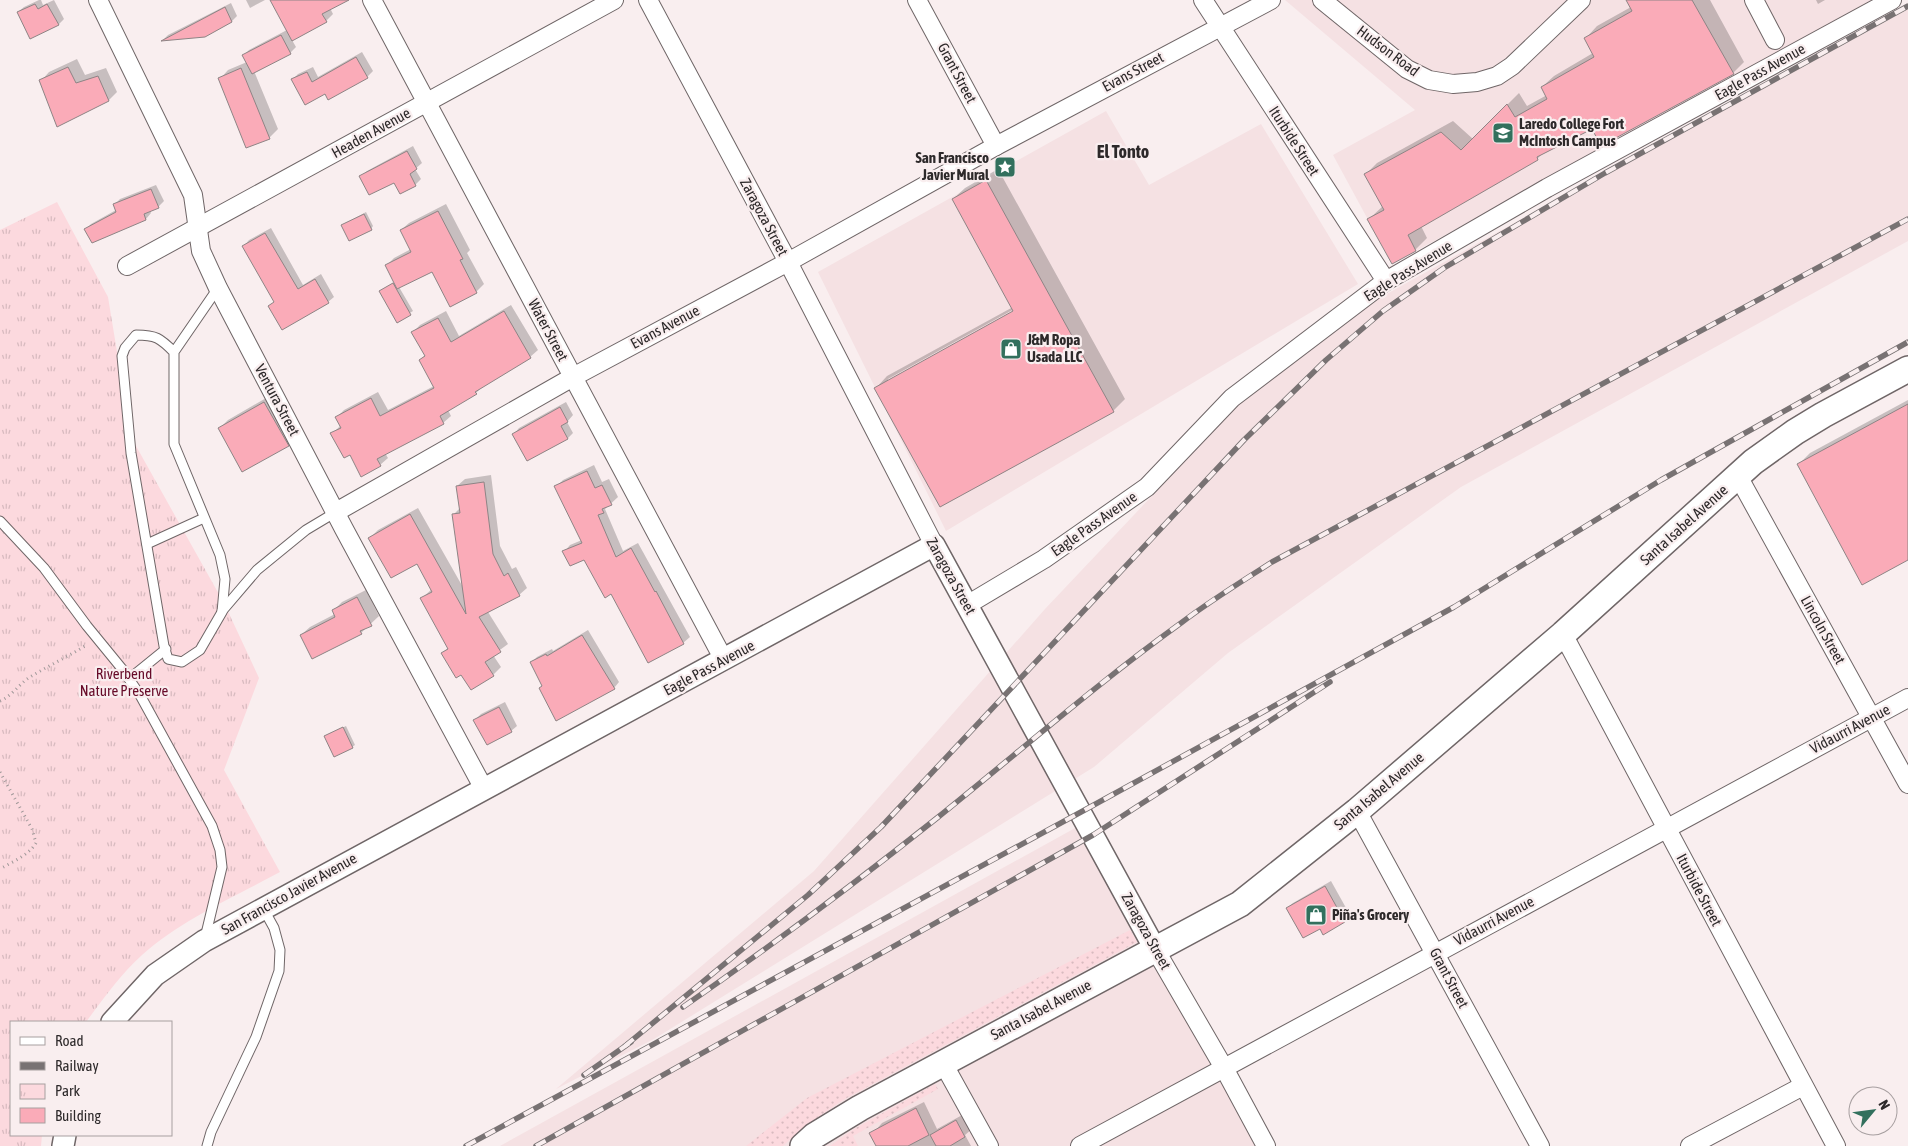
<svg xmlns="http://www.w3.org/2000/svg" width="1908" height="1146" font-family="'Asap Condensed',sans-serif">
  <style>
    .built { fill: #f5e1e3 }
    .grass { fill: url(#grass-dots) }
    .park { fill: url(#park-tufts) }
    .shadow { fill: #0003; fill-rule: evenodd }
    .building { fill: #faabb8; stroke: #8e8485 }
    .lines { fill: none; stroke-linecap: round; stroke-linejoin: round }
    .service-casing { stroke: #6f6667; stroke-width: 11 }
    .minor-casing { stroke: #6f6667; stroke-width: 20 }
    .tertiary-casing { stroke: #6f6667; stroke-width: 24 }
    .secondary-casing { stroke: #6f6667; stroke-width: 28 }
    .path { stroke: #a09899; stroke-width: 3; stroke-dasharray: 1 4; stroke-linecap: butt }
    .service { stroke: #fff; stroke-width: 9 }
    .minor { stroke: #fff; stroke-width: 18 }
    .tertiary { stroke: #fff; stroke-width: 21 }
    .secondary { stroke: #fff; stroke-width: 25 }
    .rail-casing { stroke: #787273; stroke-width: 5.5 }
    .rail { stroke: #f9eeef; stroke-width: 4; stroke-dasharray: 11; stroke-linecap: butt }
    .labels { text-anchor: middle; stroke-width: 4.5; stroke-linejoin: round; paint-order: stroke }
    .street-label { font-size: 15px; fill: #2d292a; stroke: #f9eeef }
    .poi-label { font-size: 15px; font-weight: bold; fill: #2d292a; stroke: #f9eeef; text-anchor: start }
    .park-label { font-size: 15px; fill: #670b29; stroke: #f9eeef }
    .quarter-label { font-size: 18px; font-weight: bold; fill: #2d292a; stroke: #f9eeef }
  </style>
  <defs>
    <pattern id="grass-dots" width="8" height="8" patternUnits="userSpaceOnUse" patternTransform="scale(1.25)"><rect width="8" height="8" fill="#fcd9de"/><path d="M2 2h.1M6 6h.1" fill="none" stroke="#d8babf" stroke-width="1.8" stroke-linecap="round"/></pattern>
    <pattern id="park-tufts" width="24" height="20" patternUnits="userSpaceOnUse" patternTransform="scale(1.25)"><rect width="24" height="20" fill="#fcd9de"/><path d="M3 7l-1-3M5 7V3M7 7l1-3M15 17l-1-3M17 17v-4M19 17l1-3" fill="none" stroke="#d8babf"/></pattern>
  </defs>
  <rect width="100%" height="100%" fill="#f9eeef"/>
  <g class="built">
    <polygon points="1285,0 1875,0 1392,264 1333,155 1415,110"/>
    <polygon points="1908,4 1908,241 1461,487 1228,653 1094,767 654,1039 556,1089 814,871 1045,609 1237,406 1349,315"/>
    <polygon points="1106,111 1149,185 1261,124 1358,284 946,531 818,272"/>
    <polygon points="1086,822 1266,1146 500,1146"/>
  </g>
  <g class="grass">
    <polygon points="1130,930 1137,942 843,1100 801,1129 783,1146 746,1146 807,1098"/>
    <polygon points="935,1084 938,1089 853,1136 858,1146 830,1146 854,1129"/>
  </g>
  <path class="park" d="M57 202 108 297 131 437 225 605 259 678 224 770 280 872C234 897 181 920 142 955 121 974 103 999 86 1022H11V1135H42L41 1146H0V230Z"/>
  <g class="shadow">
    <polygon points="39,0 41,0 43,5 54,0 64,19 59,24 31,37 18,12 24,7"/>
    <polygon points="246,0 265,0 250,8"/>
    <polygon points="271,0 336,0 330,8 333,14 326,21 292,40 296,47 290,53 254,71 278,129 269,138 220,79 228,70 247,62 244,55 249,50 287,30"/>
    <polygon points="1628,0 1710,0 1744,62 1733,73 1592,127 1544,152 1537,159 1421,226 1427,238 1415,250 1369,219 1383,206 1366,174 1377,163 1453,121 1473,139 1519,93 1527,106 1547,95 1542,87 1554,76 1593,53 1586,38 1597,26 1631,7"/>
    <polygon points="1816,0 1825,0 1818,4"/>
    <polygon points="231,3 237,16 232,21 204,36 164,39 168,35"/>
    <polygon points="362,52 373,71 367,77 325,92 293,79 298,74 313,67 318,77"/>
    <polygon points="77,59 85,75 106,68 117,92 109,100 41,81 49,72"/>
    <polygon points="413,146 422,163 415,169 421,179 415,185 361,176 367,171"/>
    <path d="M998 169 1125 399 1113 411 876 388 887 376 1013 307 953 199 965 188ZM1018 307 1019 309 888 382V379Z"/>
    <polygon points="156,185 164,201 158,207 150,210 151,213 146,219 92,241 86,229 91,224 116,210 114,205 120,199"/>
    <polygon points="446,204 470,250 467,253 484,284 476,292 432,270 399,287 413,311 397,321 380,291 395,282 387,265 394,258 411,249 401,230 409,223"/>
    <polygon points="366,212 373,226 371,229 343,225"/>
    <polygon points="271,228 303,285 321,274 334,297 328,302 275,301 244,246 249,240"/>
    <polygon points="511,305 538,350 530,357 483,386 476,393 448,410 451,416 443,423 385,453 388,458 380,465 350,453 332,434 341,425 337,417 344,410 378,392 388,410 434,386 420,360 425,355 413,332 420,325 446,311 459,336"/>
    <polygon points="273,394 297,436 288,445 220,428 228,420"/>
    <polygon points="1908,400 1908,559 1798,465 1810,453"/>
    <polygon points="566,402 573,415 567,422 573,433 568,438 528,460 514,434 519,428"/>
    <polygon points="594,465 602,482 609,479 618,497 605,509 623,551 638,543 690,637 683,643 612,592 584,559 564,552 570,545 582,540 556,487 563,480"/>
    <polygon points="491,475 500,546 512,569 516,567 527,588 519,595 488,612 508,644 493,655 501,667 493,675 462,673 442,653 449,647 422,598 432,589 417,562 370,538 378,530 418,508 464,589 454,514 460,508 457,486 465,479"/>
    <polygon points="366,590 379,616 361,633 301,635 310,627 335,614 333,611 342,602"/>
    <polygon points="588,630 619,682 614,688 544,685 532,662 537,657 552,649 553,651"/>
    <polygon points="505,702 517,726 511,731 475,720 481,714"/>
    <polygon points="346,726 355,745 352,747 325,736"/>
    <polygon points="1331,881 1350,915 1345,921 1323,933 1320,927 1287,908 1293,903"/>
    <polygon points="924,1102 937,1129 964,1114 972,1129 965,1135 971,1146 883,1146 875,1131 882,1123"/>
  </g>
  <g class="building">
    <polygon points="270,0 349,0 322,14 327,22 292,41"/>
    <polygon points="1626,0 1692,0 1734,74 1601,146 1592,129 1537,157 1538,160 1408,235 1416,251 1392,264 1367,219 1384,210 1364,174 1441,132 1461,150 1507,104 1515,117 1547,99 1541,87 1594,57 1584,38 1632,11"/>
    <polygon points="35,4 38,9 47,4 59,25 30,39 17,12"/>
    <polygon points="225,7 232,22 205,37 161,41"/>
    <polygon points="281,35 291,54 252,74 242,55"/>
    <polygon points="356,57 368,78 328,100 325,94 305,105 291,79 307,72 312,82"/>
    <polygon points="68,67 76,83 98,76 109,101 57,127 39,80"/>
    <polygon points="241,68 270,139 246,148 218,78"/>
    <polygon points="407,151 417,169 410,174 416,186 400,194 394,183 369,195 359,176"/>
    <polygon points="986,180 1114,412 940,507 874,388 1013,311 952,199"/>
    <polygon points="151,189 159,208 144,214 146,220 92,243 84,229 116,212 113,204"/>
    <polygon points="438,211 463,259 460,260 477,293 450,307 432,272 397,289 385,265 411,252 400,230"/>
    <polygon points="364,214 372,230 349,241 341,225"/>
    <polygon points="265,233 298,289 315,279 329,303 282,330 268,306 274,302 242,246"/>
    <polygon points="393,283 411,315 397,323 379,291"/>
    <polygon points="504,311 531,358 475,392 477,394 440,416 444,424 377,459 381,466 361,477 350,455 344,458 330,433 341,428 335,417 371,398 380,416 434,388 419,360 425,356 411,332 438,318 451,342"/>
    <polygon points="264,402 289,446 242,472 218,428"/>
    <polygon points="1908,404 1908,560 1862,585 1797,464"/>
    <polygon points="560,407 568,422 561,426 568,439 527,461 512,434"/>
    <polygon points="587,471 595,488 602,485 612,505 602,509 604,513 598,515 616,557 631,548 655,592 656,591 684,644 648,663 611,594 605,598 584,560 570,566 562,551 582,543 554,486"/>
    <polygon points="484,482 493,554 504,576 508,573 520,596 479,617 501,652 485,662 494,676 471,690 461,675 456,678 441,653 448,649 420,598 432,592 417,564 391,578 368,538 410,514 466,614 452,514 460,513 456,486"/>
    <polygon points="357,597 372,626 360,631 362,634 312,659 300,635 335,617 332,610"/>
    <polygon points="582,635 615,689 556,721 539,688 542,686 530,662 546,654 547,656"/>
    <polygon points="499,707 512,732 487,745 473,720"/>
    <polygon points="343,727 353,748 334,757 324,736"/>
    <polygon points="1325,886 1345,922 1323,935 1320,929 1303,938 1286,908"/>
    <polygon points="916,1108 929,1135 908,1146 876,1146 869,1133"/>
    <polygon points="956,1120 965,1137 950,1146 936,1146 930,1135"/>
  </g>
  <g class="lines">
    <g class="service-casing">
      <g id="service">
        <path d="M174 352C160 338 156 335 136 335L125 348 122 356 131 453 164 646 168 659 182 662 200 650 222 612 225 579 220 555 174 444V352L218 288"/>
        <polyline points="0,521 44,568 87,626 123,670 140,695 212,826 220,850 222,867 205,938"/>
        <polyline points="147,544 204,518"/>
        <polyline points="222,611 257,570 306,530 336,512"/>
        <polyline points="129,679 166,649"/>
        <polyline points="207,1146 211,1132 256,1037 279,971 280,950 274,928 263,908"/>
      </g>
    </g>
    <g class="minor-casing">
      <g id="minor">
        <polyline points="98,0 193,195 201,251 218,288 344,529 484,789"/>
        <polyline points="372,0 724,660"/>
        <polyline points="648,0 788,262 934,545"/>
        <polyline points="917,0 996,146"/>
        <polyline points="1203,0 1386,281"/>
        <polyline points="1322,0 1407,69 1429,80 1453,84 1477,82 1497,76 1512,66 1581,0"/>
        <polyline points="1754,0 1775,40"/>
        <polyline points="127,266 614,0"/>
        <polyline points="1738,476 1908,784"/>
        <polyline points="336,512 573,377 788,262 996,146 1271,0"/>
        <polyline points="967,605 1044,559 1147,487 1232,398 1386,281 1547,188 1892,0"/>
        <polyline points="1563,634 1836,1146"/>
        <polyline points="1357,811 1540,1146"/>
        <polyline points="1155,949 1224,1068 1266,1146"/>
        <polyline points="943,1063 989,1146"/>
        <polyline points="1080,1146 1908,698"/>
        <polyline points="1690,1146 1803,1086"/>
      </g>
    </g>
    <g class="tertiary-casing">
      <g id="tertiary">
        <polyline points="112,1022 155,975 204,941 934,545 1155,949"/>
        <polyline points="63,1146 65,1135"/>
      </g>
    </g>
    <g class="secondary-casing">
      <polyline id="secondary" points="803,1146 814,1136 860,1108 1240,904 1357,811 1563,634 1753,462 1795,432 1823,415 1908,369"/>
    </g>
    <g class="path">
      <path d="M0 701C12 696 19 684 30 677 48 666 67 657 85 646"/>
      <path d="M0 772 32 829 36 843C29 855 12 862 0 869"/>
    </g>
    <use href="#service" class="service"/>
    <use href="#minor" class="minor"/>
    <use href="#tertiary" class="tertiary"/>
    <use href="#secondary" class="secondary"/>
    <g class="rail-casing">
      <g id="rail">
        <path d="M683 1007C770 947 854 884 937 818 1018 753 1096 684 1181 623 1210 601 1241 582 1272 562L1908 219"/>
        <polyline points="625,1046 808,895 881,827 1244,440 1326,360 1383,311 1444,268 1605,173 1908,6"/>
        <polyline points="584,1075 631,1042"/>
        <polyline points="466,1146 1081,812 1454,607 1661,480 1908,342"/>
        <polyline points="536,1146 1093,835 1330,682"/>
      </g>
    </g>
    <use href="#rail" class="rail"/>
  </g>
  <defs>
    <g id="university-square" transform="scale(1.125)"><rect x="-9" y="-9" width="18" height="18" rx="4" fill="#32705d" stroke="#f9eeef"/><path d="M0-5L7-2L0 1L-7-2ZM-4 1L0 2.5L4 1V4Q0 6-4 4Z" fill="#fff"/></g>
    <g id="sight-square" transform="scale(1.125)"><rect x="-9" y="-9" width="18" height="18" rx="4" fill="#32705d" stroke="#f9eeef"/><path d="M0-6L1.8-2.2L6-1.7L2.9 1.2L3.7 5.4L0 3.3L-3.7 5.4L-2.9 1.2L-6-1.7L-1.8-2.2Z" fill="#fff"/></g>
    <g id="shop-square" transform="scale(1.125)"><rect x="-9" y="-9" width="18" height="18" rx="4" fill="#32705d" stroke="#f9eeef"/><path d="M-5-2.5h2.3a2.7 3.5 0 0 1 5.4 0H5L5.5 6h-11ZM-1.5-2.5h3a1.5 2.3 0 0 0-3 0Z" fill="#fff"/></g>
  </defs>
  <g fill-rule="evenodd">
    <use href="#university-square" x="1503" y="133"/>
    <use href="#sight-square" x="1005" y="167"/>
    <use href="#shop-square" x="1011" y="349"/>
    <use href="#shop-square" x="1316" y="915"/>
  </g>
  <g class="labels">
    <g class="street-label">
      <text transform="translate(1388 51) rotate(37)" y="5">Hudson Road</text>
      <text transform="translate(1133 72) rotate(-28)" y="5">Evans Street</text>
      <text transform="translate(1760 72) rotate(-29)" y="5">Eagle Pass Avenue</text>
      <text transform="translate(957 73) rotate(62)" y="5">Grant Street</text>
      <text transform="translate(371 133) rotate(-29)" y="5">Headen Avenue</text>
      <text transform="translate(1294 141) rotate(57)" y="5">Iturbide Street</text>
      <text transform="translate(764 217) rotate(62)" y="5">Zaragoza Street</text>
      <text transform="translate(1408 271) rotate(-32)" y="5">Eagle Pass Avenue</text>
      <text transform="translate(665 327) rotate(-28)" y="5">Evans Avenue</text>
      <text transform="translate(548 330) rotate(62)" y="5">Water Street</text>
      <text transform="translate(277 400) rotate(62)" y="5">Ventura Street</text>
      <text transform="translate(1094 524) rotate(-35)" y="5">Eagle Pass Avenue</text>
      <text transform="translate(1684 525) rotate(-42)" y="5">Santa Isabel Avenue</text>
      <text transform="translate(951 576) rotate(61)" y="5">Zaragoza Street</text>
      <text transform="translate(1823 630) rotate(61)" y="5">Lincoln Street</text>
      <text transform="translate(709 668) rotate(-28)" y="5">Eagle Pass Avenue</text>
      <text transform="translate(1850 729) rotate(-28)" y="5">Vidaurri Avenue</text>
      <text transform="translate(1379 791) rotate(-40)" y="5">Santa Isabel Avenue</text>
      <text transform="translate(1699 890) rotate(62)" y="5">Iturbide Street</text>
      <text transform="translate(289 894) rotate(-29)" y="5">San Francisco Javier Avenue</text>
      <text transform="translate(1494 921) rotate(-28)" y="5">Vidaurri Avenue</text>
      <text transform="translate(1146 931) rotate(61)" y="5">Zaragoza Street</text>
      <text transform="translate(1449 978) rotate(62)" y="5">Grant Street</text>
      <text transform="translate(1041 1010) rotate(-28)" y="5">Santa Isabel Avenue</text>
    </g>
    <g class="poi-label">
      <text x="1519" y="129">Laredo College Fort<tspan x="1519" dy="17">McIntosh Campus</tspan></text>
      <text x="989" y="163" text-anchor="end">San Francisco<tspan x="989" dy="17">Javier Mural</tspan></text>
      <text x="1027" y="345">J&amp;M Ropa<tspan x="1027" dy="17">Usada LLC</tspan></text>
      <text x="1332" y="920">Piña's Grocery</text>
    </g>
    <g class="park-label">
      <text x="124" y="679">Riverbend<tspan x="124" dy="17">Nature Preserve</tspan></text>
    </g>
    <g class="quarter-label">
      <text x="1123" y="158">El Tonto</text>
    </g>
  </g>
  <rect x="10" y="1021" width="162" height="115" fill="#f9eeef" stroke="#a79fa0"/>
  <rect x="20" y="1037" width="25" height="8" fill="#ffffff" stroke="#a79fa0"/>
  <text x="55" y="1046" font-size="15" fill="#2d292a">Road</text>
  <rect x="20" y="1062" width="25" height="8" fill="#787273" stroke="#a79fa0"/>
  <text x="55" y="1071" font-size="15" fill="#2d292a">Railway</text>
  <rect x="20" y="1084" width="25" height="15" fill="url(#park-tufts)" stroke="#a79fa0"/>
  <text x="55" y="1096" font-size="15" fill="#2d292a">Park</text>
  <rect x="20" y="1108" width="25" height="15" fill="#faabb8" stroke="#a79fa0"/>
  <text x="55" y="1121" font-size="15" fill="#2d292a">Building</text>
  <g transform="translate(1873 1111) rotate(61)"><circle r="24" fill="#f9eeef" stroke="#a79fa0"/>
  <path d="M0-4L9 19L0 12L-9 19Z" fill="#32705d"/>
  <text y="-8" font-size="14" font-weight="bold" text-anchor="middle" fill="#2d292a">N</text>
  </g>
</svg>
